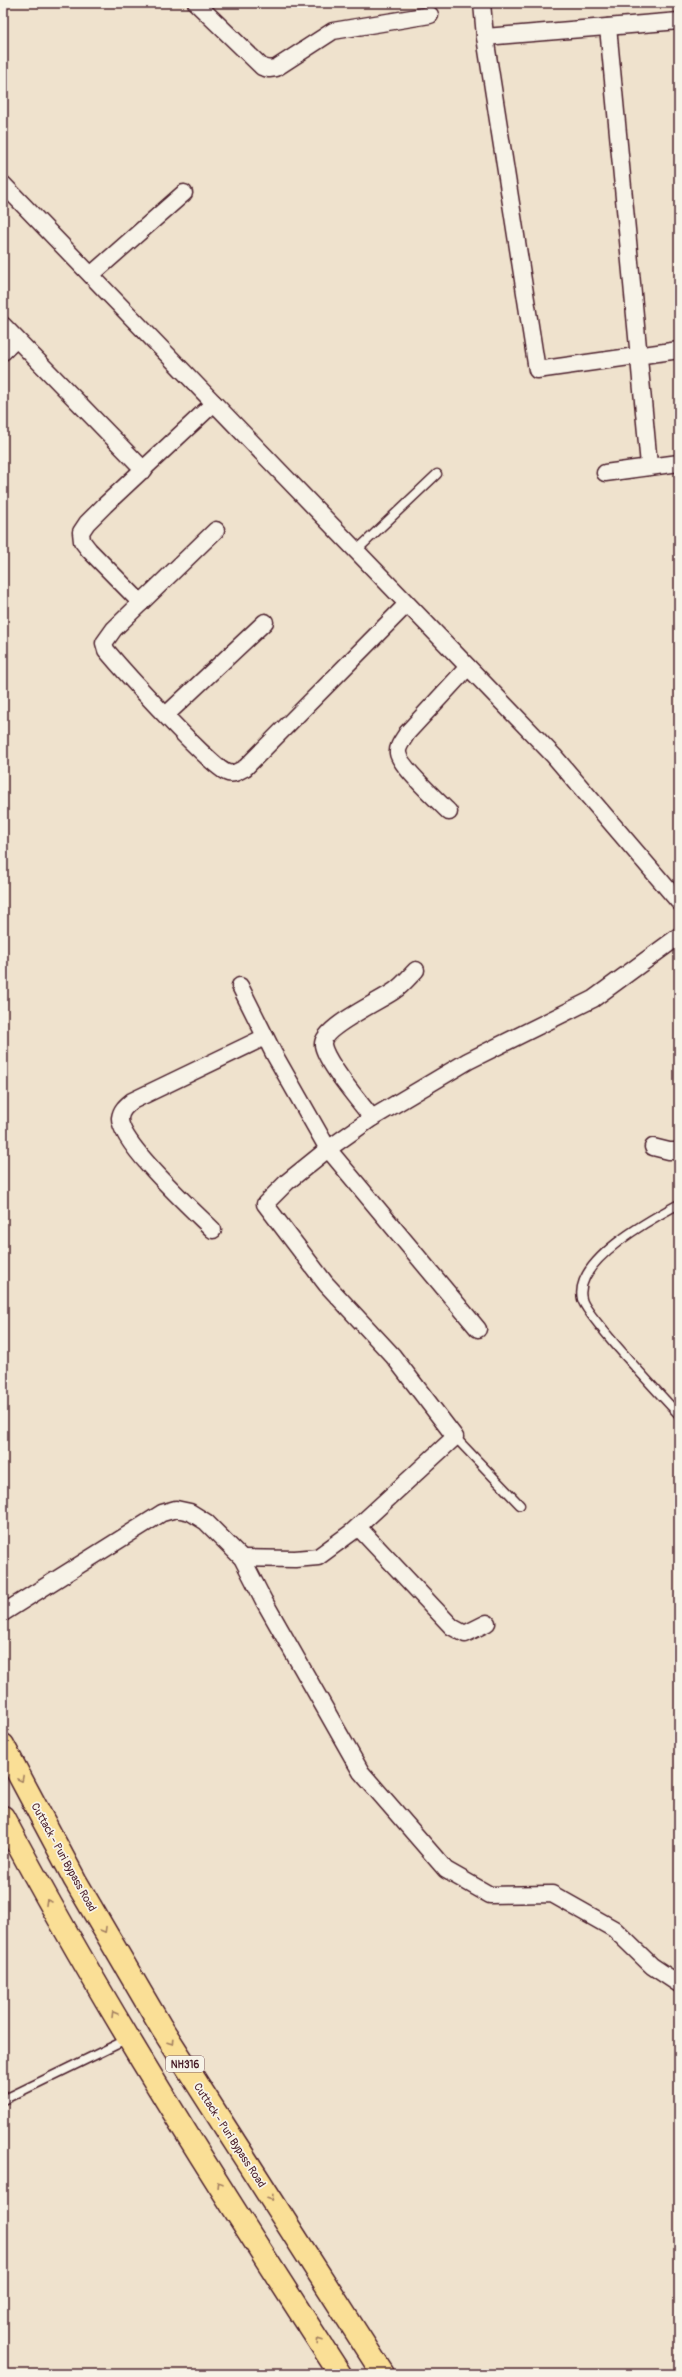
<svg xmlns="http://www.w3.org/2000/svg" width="682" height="2377" font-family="Pangolin,sans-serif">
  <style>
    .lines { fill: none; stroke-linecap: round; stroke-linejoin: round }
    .service-casing { stroke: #4a1f2b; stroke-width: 11 }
    .minor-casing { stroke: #4a1f2b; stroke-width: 19 }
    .trunk-casing { stroke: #4a1f2b; stroke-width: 25 }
    .service { stroke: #f7f3e8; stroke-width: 8 }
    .minor { stroke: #f7f3e8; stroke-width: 16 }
    .trunk { stroke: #fadf96; stroke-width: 22 }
    .oneway { stroke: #a27f60 }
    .labels { text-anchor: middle; stroke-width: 3.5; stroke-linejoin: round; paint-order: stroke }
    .shield { fill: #f7f3e8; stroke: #7e5f64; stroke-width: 1 }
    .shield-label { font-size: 10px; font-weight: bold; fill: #4a1f2b }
    .street-label { font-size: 11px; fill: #4a1f2b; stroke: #f7f3e8 }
  </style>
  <rect width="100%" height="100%" fill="#efe2cd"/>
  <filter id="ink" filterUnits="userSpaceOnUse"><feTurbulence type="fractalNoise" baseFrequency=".025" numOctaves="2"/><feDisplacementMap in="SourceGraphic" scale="8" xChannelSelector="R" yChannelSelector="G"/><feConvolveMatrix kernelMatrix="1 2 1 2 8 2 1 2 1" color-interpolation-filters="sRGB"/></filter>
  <g filter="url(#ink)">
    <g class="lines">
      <g class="service-casing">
        <g id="service">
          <polyline points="356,551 437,474"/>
          <path d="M679 1204C651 1219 573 1261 582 1299 585 1315 663 1397 679 1415"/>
          <polyline points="455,1437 520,1505"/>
          <polyline points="3,2100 128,2039"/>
        </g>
      </g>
      <g class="minor-casing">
        <g id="minor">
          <polyline points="196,3 262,67 269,69 276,68 333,31 430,15"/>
          <polyline points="482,3 485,37 537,370 679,350"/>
          <polyline points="608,27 649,465"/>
          <polyline points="485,37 679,21"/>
          <polyline points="3,184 554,756 679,902"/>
          <polyline points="91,275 184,193"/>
          <polyline points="3,325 144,470"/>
          <polyline points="3,352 16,339"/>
          <polyline points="605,473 679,463"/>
          <path d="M216 530 114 629 104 643 106 650 118 664C133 681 214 770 228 773 235 775 240 770 245 768L407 604"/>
          <polyline points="141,603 89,550 82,541 81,532 87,523 105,505 214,403"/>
          <polyline points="166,715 265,622"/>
          <path d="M449 812C439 802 399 765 398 753 397 746 404 739 407 733L468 667"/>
          <polyline points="240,986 274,1054 328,1149 478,1329"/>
          <path d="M372 1118C360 1102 326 1063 323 1045 321 1028 380 1001 394 991 402 986 409 977 416 970"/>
          <polyline points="653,1147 669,1151 679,1151"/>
          <path d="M213 1230C194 1211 119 1143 120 1118 121 1110 126 1106 132 1101L265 1037"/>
          <polyline points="358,1527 452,1627 465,1634 487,1623"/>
          <polyline points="242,1558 295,1559 318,1557 352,1532 455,1437 393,1356 326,1284 265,1204 287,1182 328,1149 372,1118 468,1061 593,999 679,936"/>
          <polyline points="3,1613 162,1513 176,1509 190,1512 206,1522 242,1558 264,1601 361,1772 446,1870 490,1895 552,1894 614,1929 652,1966 679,1984"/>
        </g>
      </g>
      <g class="trunk-casing">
        <g id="trunk">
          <polyline points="3,1745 75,1880 161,2027 383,2374"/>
          <path d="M3 1817C105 2009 222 2192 340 2374"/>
        </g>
      </g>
      <use href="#service" class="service"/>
      <use href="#minor" class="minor"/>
      <use href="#trunk" class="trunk"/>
    </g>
    <defs><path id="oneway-chevron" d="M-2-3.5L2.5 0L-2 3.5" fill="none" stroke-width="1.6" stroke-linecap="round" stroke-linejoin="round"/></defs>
    <g class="oneway">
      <use href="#oneway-chevron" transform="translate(21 1779) rotate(62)"/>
      <use href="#oneway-chevron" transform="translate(48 1902) rotate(-120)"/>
      <use href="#oneway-chevron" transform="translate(104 1930) rotate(60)"/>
      <use href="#oneway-chevron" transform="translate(114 2014) rotate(-121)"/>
      <use href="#oneway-chevron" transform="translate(171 2042) rotate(57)"/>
      <use href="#oneway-chevron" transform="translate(219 2184) rotate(-122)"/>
      <use href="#oneway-chevron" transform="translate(271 2198) rotate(57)"/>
      <use href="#oneway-chevron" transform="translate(319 2341) rotate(-123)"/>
    </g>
  </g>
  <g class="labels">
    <rect class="shield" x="166" y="2056" width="38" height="16" rx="3"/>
    <g class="shield-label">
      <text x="185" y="2068">NH316</text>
    </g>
    <g class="street-label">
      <text transform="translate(64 1857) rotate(61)" y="4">Cuttack - Puri Bypass Road</text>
      <text transform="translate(230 2135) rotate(57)" y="4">Cuttack - Puri Bypass Road</text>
    </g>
  </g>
  <rect width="682" height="2377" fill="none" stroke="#f7f3e8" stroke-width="16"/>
  <rect x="8" y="8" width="666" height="2361" fill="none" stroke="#4a1f2b" stroke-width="1.5" filter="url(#ink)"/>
</svg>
